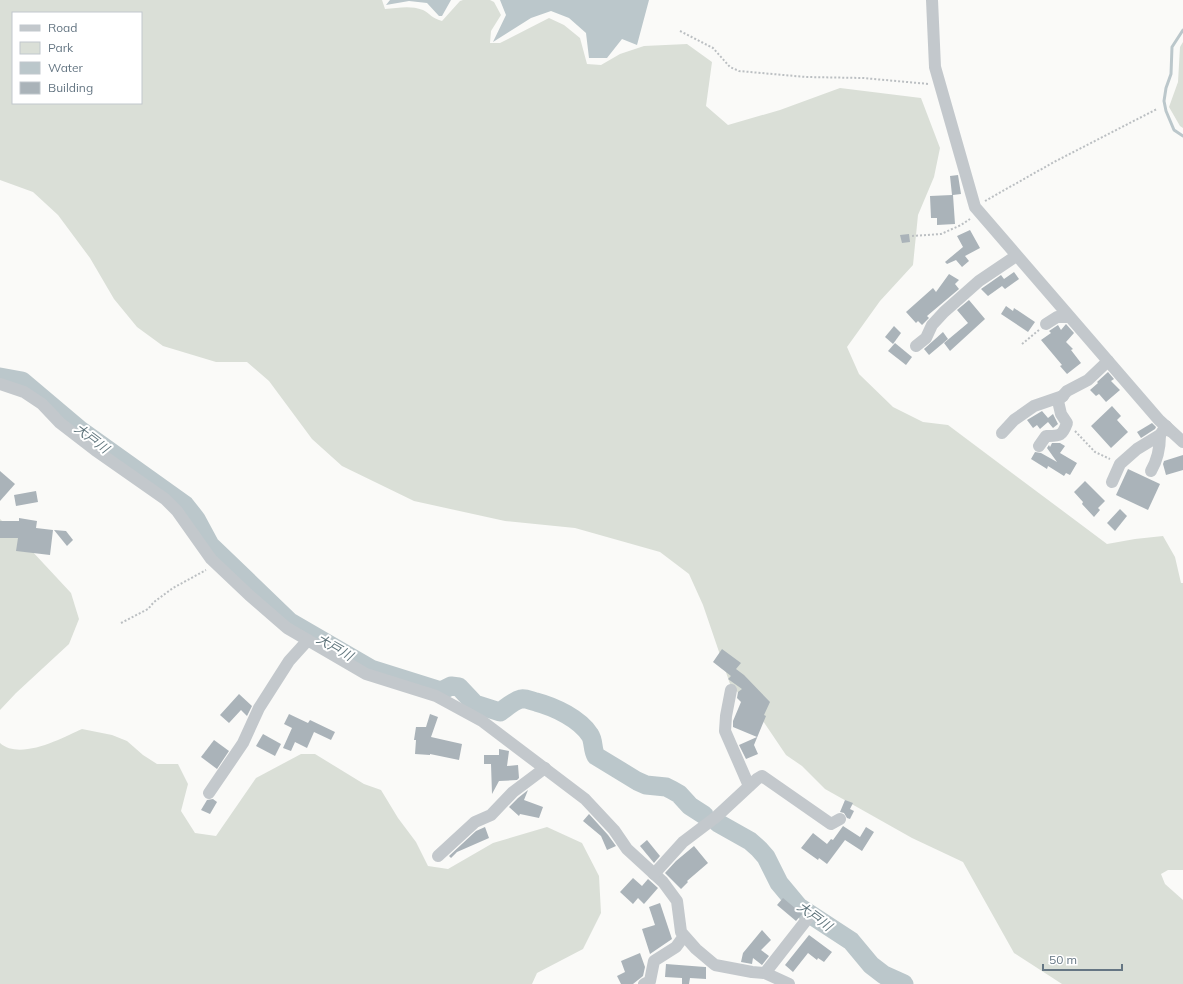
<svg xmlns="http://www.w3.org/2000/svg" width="1183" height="984" font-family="Mulish,'Noto Sans JP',sans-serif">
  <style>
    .green { fill: #dadfd7; fill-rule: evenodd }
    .water { fill: #bbc7cb }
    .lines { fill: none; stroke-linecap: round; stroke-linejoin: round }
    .stream { stroke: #bbc7cb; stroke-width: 3 }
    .river { stroke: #bbc7cb; stroke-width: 19 }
    .building { fill: #aab3b9 }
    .path { stroke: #bbbfc2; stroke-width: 2; stroke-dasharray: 2 2; stroke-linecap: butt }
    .minor { stroke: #c3c8cc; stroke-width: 12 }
    .labels { text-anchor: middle; stroke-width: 4; stroke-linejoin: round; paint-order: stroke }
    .water-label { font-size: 13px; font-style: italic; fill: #60757c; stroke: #fff }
  </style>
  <rect width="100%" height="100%" fill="#fafaf8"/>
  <g class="green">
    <path d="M0 0H382L385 9C398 8 410 5 423 10 431 14 431 18 442 21L460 1 463 0H490L494 2 501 15 491 31 490 43H500L549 18 564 25 580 38 587 64 601 65 620 54 644 46 687 44 712 62 706 106 728 125 780 110 840 88 921 98 940 148 934 177 918 215 913 265 880 301 847 347 859 374 893 407 923 422 948 425 1107 544 1135 539 1163 536 1175 557 1181 583H1183V870H1168L1161 874 1165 884 1183 900V984H1062L1014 953 963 862 912 838 825 789 802 766 786 755 759 715 730 684 703 605 689 574 660 552 575 528 505 521 414 501 342 466 312 439 269 381 247 362H216L163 346 137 327 114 299 90 258 58 215 33 192 0 180ZM13 13H141V103H13Z"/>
    <polygon points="1183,42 1183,128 1180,126 1169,107 1178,82 1180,47"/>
    <polygon points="0,519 17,535 71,593 79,619 69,644 16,693 0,710"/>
    <path d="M82 729 112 735 127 741 143 755 157 764H178L188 784 181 811 195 833 216 836 256 778 301 754H315L364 784 381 790 398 818 416 842 428 866 448 869 493 843 547 827 582 843 599 876 601 913 583 949 537 973 532 984H0V743C20 761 62 738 82 729Z"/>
  </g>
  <g class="water">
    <polygon points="390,0 451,0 442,16 439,16 427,3 409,1 386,5"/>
    <polygon points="500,0 649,0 637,45 622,39 607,58 589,58 586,33 569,18 551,11 531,18 493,42 506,15"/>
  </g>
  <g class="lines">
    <polyline class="stream" points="1183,30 1172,47 1171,74 1166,88 1164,101 1166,111 1174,130 1183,136"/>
    <g class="river">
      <path d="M0 377 22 381 80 430 185 505 196 519 210 545 290 622 371 669 441 691 451 686 459 687 475 704 500 712C506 708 513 701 521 699 526 698 531 701 536 702 555 707 580 719 590 735 594 741 592 749 596 756L637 781 646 785 666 787 672 790 679 794 690 806 704 815"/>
      <polyline points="718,823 750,841 759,849 766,857 779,883 799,907 851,941 871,965 884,975 904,984"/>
    </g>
  </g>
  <g class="building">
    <polygon points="958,175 961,194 953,195 955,224 937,225 937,218 931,218 930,196 952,195 950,176"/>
    <polygon points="970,230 980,248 965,256 969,261 962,267 956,260 947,264 945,262 963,247 957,236"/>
    <polygon points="909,234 910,242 902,243 900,235"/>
    <polygon points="1014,272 1019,279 1005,289 1002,286 988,296 981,289 1001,275 1004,279"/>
    <polygon points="949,274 959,280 955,284 959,289 927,316 929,318 922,325 918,321 916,323 906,312 933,288 936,292"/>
    <polygon points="969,300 985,319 950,351 944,343 968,323 957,310"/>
    <polygon points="1006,306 1013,311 1014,308 1035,322 1028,332 1001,314"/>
    <polygon points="1066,324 1074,333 1066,342 1073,349 1071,350 1081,363 1067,374 1060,366 1062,365 1041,340 1051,333 1049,331 1058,325 1061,330"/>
    <polygon points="894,326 901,333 893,344 885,337"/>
    <polygon points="943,332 948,339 929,355 924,349"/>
    <polygon points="895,343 912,357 906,365 888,351"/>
    <polygon points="1108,372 1114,379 1111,381 1120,390 1106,402 1099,394 1096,396 1090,390 1098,383 1097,382"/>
    <polygon points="1112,406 1121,416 1117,420 1128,432 1111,448 1091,426"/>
    <polygon points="1042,411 1048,418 1053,414 1058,424 1053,428 1048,422 1040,429 1037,425 1033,428 1027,420"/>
    <polygon points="1152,423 1156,427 1155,429 1141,438 1137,432"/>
    <polygon points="1052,443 1060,443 1065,446 1060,453 1077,463 1070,475 1066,473 1064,476 1048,466 1047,469 1031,459 1035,452 1041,453 1057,462 1047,448 1049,445 1050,447"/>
    <polygon points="1183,455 1183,470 1166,475 1163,464 1164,461"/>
    <polygon points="1128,469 1160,484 1148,510 1116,495"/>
    <polygon points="0,471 15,484 0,501"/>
    <polygon points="1085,481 1105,501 1098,508 1100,510 1094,517 1082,504 1083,502 1074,492"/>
    <polygon points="36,491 38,502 16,506 14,495"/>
    <polygon points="1120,509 1127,516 1115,531 1107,523"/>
    <polygon points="19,518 37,521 36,528 53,530 50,555 16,551 18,538 0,538 0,521 19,521"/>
    <polygon points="54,530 66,531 73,540 67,546"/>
    <polygon points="722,649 741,663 736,669 744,675 770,702 764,715 766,716 754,745 758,754 746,759 739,745 757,737 733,727 733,721 741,702 737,698 738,692 742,689 728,679 731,676 713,662"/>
    <polygon points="239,694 252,706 247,716 241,710 229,723 220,715"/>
    <polygon points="289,714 308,723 310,720 335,732 331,740 314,732 307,748 295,742 291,751 283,748 292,728 284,724"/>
    <polygon points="430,714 438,717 431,737 462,744 459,760 430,754 430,755 415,754 416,740 414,740 416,727 426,727"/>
    <polygon points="263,734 281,744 275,756 256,746"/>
    <polygon points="214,740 229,751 217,769 201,757"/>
    <polygon points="499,749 509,751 507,766 518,765 519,778 517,780 499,781 492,794 491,764 484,764 484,755 499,755"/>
    <polygon points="528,790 524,800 543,807 539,818 520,814 519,816 509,807 518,798"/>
    <polygon points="213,799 217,802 210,814 201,810 207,800"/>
    <polygon points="845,800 853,803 850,809 854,811 850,819 847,818 844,813 840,812"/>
    <polygon points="589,814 608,835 616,846 607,850 601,836 583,821"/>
    <polygon points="843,826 860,837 866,827 874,832 862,851 845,840 827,864 819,858 818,860 801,848 813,833 827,844 831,839 833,840"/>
    <polygon points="485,827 489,838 457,852 451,858 449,856 476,831"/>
    <polygon points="647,840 660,856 654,863 640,846"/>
    <polygon points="694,846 708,863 687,881 688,882 681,889 665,873 676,861"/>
    <polygon points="633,878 642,886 648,879 658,888 644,904 638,898 633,904 620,892"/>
    <polygon points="783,898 802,914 796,921 777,905"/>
    <polygon points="660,903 672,939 650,954 642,929 655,925 649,907"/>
    <polygon points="762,930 771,940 761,950 769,956 762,965 753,958 752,964 741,962 743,953"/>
    <polygon points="809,935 832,952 824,962 818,958 817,960 808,953 793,972 785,965"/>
    <polygon points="640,953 645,967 643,976 633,984 621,984 617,976 625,972 621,961"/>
    <polygon points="666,964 705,967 706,967 706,979 690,978 689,984 682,984 682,978 665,977"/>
  </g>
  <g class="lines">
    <g class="path">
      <polyline points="680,31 713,48 730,67 739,71 806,77 863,78 929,84"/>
      <polyline points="985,201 1054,162 1157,109"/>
      <polyline points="912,236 941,234 961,225 970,219"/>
      <polyline points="1022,344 1039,330"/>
      <polyline points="1075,431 1095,452 1110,459"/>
      <polyline points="121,623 148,609 154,602 173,588 206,570"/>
    </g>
    <g class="minor">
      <polyline points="932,0 935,67 975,207 1159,420 1183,442"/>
      <polyline points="1046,324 1057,317 1069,317"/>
      <polyline points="916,346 926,338 932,325 944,312 979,281 1016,256"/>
      <polyline points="0,384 24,392 42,404 60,423 95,450 165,499 177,511 211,559 249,595 287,628 366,674 436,696 482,721 585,799 614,830 627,849 663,882 677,901 681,932 696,949 715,965 752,972 765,973 789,984"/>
      <polyline points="1002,433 1014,420 1034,406 1063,396"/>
      <path d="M1039 446 1046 436C1059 436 1062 437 1067 423L1061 414 1058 401 1067 391 1088 380 1108 361"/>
      <path d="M1151 471C1158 459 1160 449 1160 435"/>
      <polyline points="1112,482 1120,464 1137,449 1160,435 1166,426 1170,431"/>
      <polyline points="731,690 726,716 725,731 749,786"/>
      <polyline points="209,793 243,743 259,708 289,661 308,640"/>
      <polyline points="438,856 475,822 491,815 513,792 545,768"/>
      <polyline points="654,874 683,842 716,817 757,779 762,776 831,824 840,819"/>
      <polyline points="765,973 808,918"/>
      <polyline points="644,984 650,981 654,961 676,947 684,936"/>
    </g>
  </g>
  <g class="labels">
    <g class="water-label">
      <text transform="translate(92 438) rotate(37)" y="5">大戸川</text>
      <text transform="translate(335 647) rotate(30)" y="5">大戸川</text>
      <text transform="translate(815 916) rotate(36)" y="5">大戸川</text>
    </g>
  </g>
  <rect x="12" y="12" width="130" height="92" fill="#ffffff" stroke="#c1c8cd"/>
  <rect x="20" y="25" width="20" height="6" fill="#c3c8cc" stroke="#c1c8cd"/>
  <text x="48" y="32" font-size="12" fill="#657683">Road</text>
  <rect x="20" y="42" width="20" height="12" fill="#dadfd7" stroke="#c1c8cd"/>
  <text x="48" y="52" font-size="12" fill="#657683">Park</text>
  <rect x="20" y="62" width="20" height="12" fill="#bbc7cb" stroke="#c1c8cd"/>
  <text x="48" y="72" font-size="12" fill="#657683">Water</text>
  <rect x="20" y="82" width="20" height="12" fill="#aab3b9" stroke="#c1c8cd"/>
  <text x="48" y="92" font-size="12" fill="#657683">Building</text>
  <path d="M1043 964v6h79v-6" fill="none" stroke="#657683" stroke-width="2"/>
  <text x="1049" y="964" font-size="12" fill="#657683" stroke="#ffffff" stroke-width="3" paint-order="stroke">50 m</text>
</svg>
